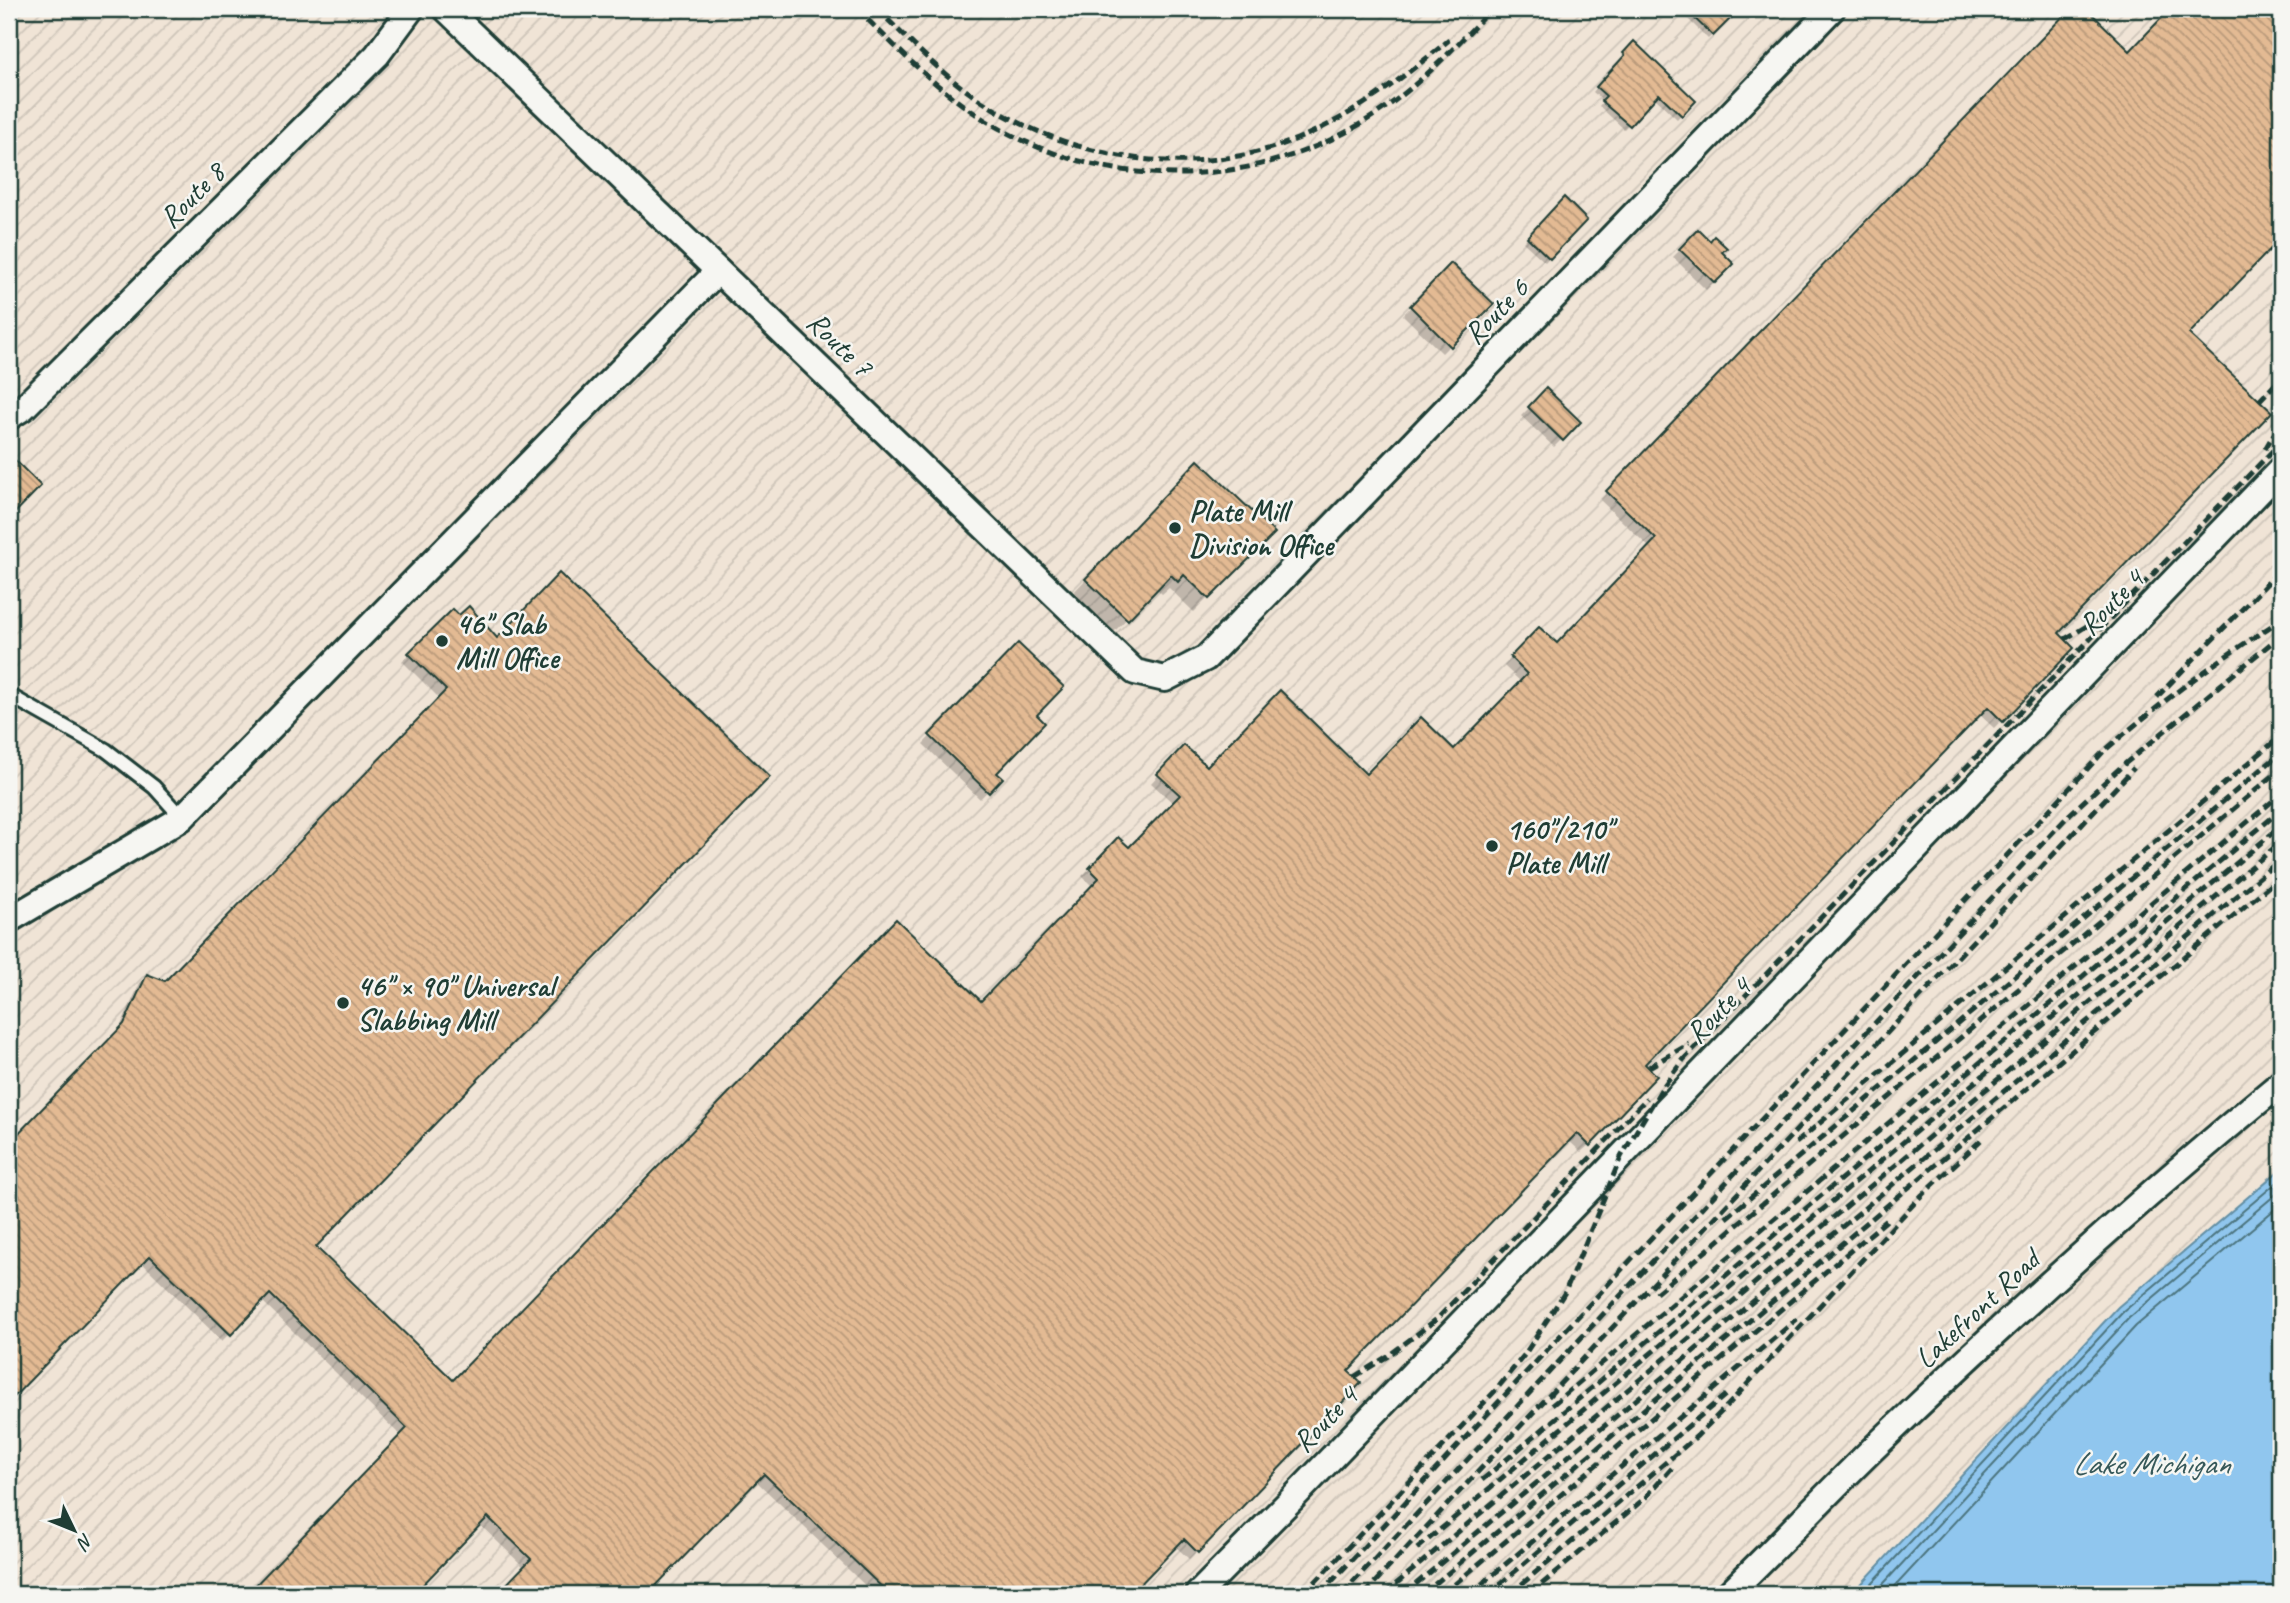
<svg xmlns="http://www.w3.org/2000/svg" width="2290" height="1603" font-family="Caveat,sans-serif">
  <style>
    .industrial { fill: url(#industrial-furrows) }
    .water { fill: #90c6ee; stroke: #638fa4; stroke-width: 2 }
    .shadow { fill: #0003 }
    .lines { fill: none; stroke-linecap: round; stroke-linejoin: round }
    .shore { stroke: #4c747e; stroke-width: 2 }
    .building { fill: url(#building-back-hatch); stroke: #1f3d34; stroke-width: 2 }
    .lane-casing { stroke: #1f3d34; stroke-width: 18 }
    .street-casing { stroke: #1f3d34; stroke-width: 30 }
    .lane { stroke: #f6f6f2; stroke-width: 12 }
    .street { stroke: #f6f6f2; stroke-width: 24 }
    .rail { stroke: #1f3d34; stroke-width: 5; stroke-dasharray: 10 5; stroke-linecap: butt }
    .poi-dot { fill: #1f3d34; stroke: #f6f6f2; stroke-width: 2.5 }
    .labels { text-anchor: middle; stroke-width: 5; stroke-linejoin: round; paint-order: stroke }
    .street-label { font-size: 30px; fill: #1f3d34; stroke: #f6f6f2 }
    .poi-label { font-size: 30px; font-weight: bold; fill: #1f3d34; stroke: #f6f6f2; text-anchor: start }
    .water-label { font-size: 32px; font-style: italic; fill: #365859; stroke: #f6f6f2 }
  </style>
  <defs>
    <pattern id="industrial-furrows" width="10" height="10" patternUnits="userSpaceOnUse" patternTransform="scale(1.75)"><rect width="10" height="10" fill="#f0e4d6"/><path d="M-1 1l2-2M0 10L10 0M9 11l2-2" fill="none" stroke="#cdc4b8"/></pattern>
    <pattern id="building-back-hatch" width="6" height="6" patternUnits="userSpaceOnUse" patternTransform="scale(1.75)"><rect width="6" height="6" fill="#e3ba93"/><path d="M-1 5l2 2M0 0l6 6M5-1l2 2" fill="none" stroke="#b79879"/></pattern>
  </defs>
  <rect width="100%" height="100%" fill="#f6f6f2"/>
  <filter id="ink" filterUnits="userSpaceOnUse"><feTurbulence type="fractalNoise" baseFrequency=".0143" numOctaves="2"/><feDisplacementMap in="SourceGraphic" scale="14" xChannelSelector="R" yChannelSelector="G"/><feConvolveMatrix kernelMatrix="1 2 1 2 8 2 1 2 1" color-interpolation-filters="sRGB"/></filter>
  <g filter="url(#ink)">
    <polygon class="industrial" points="9,9 2281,9 2281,1169 2118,1307 1852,1594 9,1594"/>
    <polygon class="water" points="2281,1169 2281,1594 1852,1594 2118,1307"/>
    <g class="shadow">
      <polygon points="1690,9 1728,9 1733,14 1708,39 1684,15"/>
      <polygon points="2072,9 2084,9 2130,53 2172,9 2281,9 2281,236 2187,334 2056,633 2072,648 1994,728 1979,714 1642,1064 1589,1145 1581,1152 1568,1140 1346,1371 1358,1383 1189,1559 1175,1546 1128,1594 874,1594 755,1480 645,1594 499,1594 525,1568 479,1524 412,1594 249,1594 401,1436 262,1301 222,1341 141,1262 9,1399 9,1145 117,1034 140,983 148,976 165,983 440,699 402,661 453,611 459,617 469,609 314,1247 453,1382 981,1003 1093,887 1082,876 1118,840 1129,850 1173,803 1151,783 1177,755 1207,769 1366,776 1454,752 1521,682 1504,666 1532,637 1556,645 1650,548 1600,500"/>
      <polygon points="1634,43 1694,101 1677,119 1654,97 1624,129 1599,106 1603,101 1593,92"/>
      <polygon points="1564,200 1585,220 1545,262 1523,242"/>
      <polygon points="1698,232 1731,264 1706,290 1673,257"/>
      <polygon points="1451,265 1491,304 1442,353 1403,315"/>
      <polygon points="1546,391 1579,422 1554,447 1521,416"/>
      <polygon points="1184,476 1273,533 1194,612 1169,588 1162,594 1156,588 1113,633 1072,594"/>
      <polygon points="1018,645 1034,715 995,773 1000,778 980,799 923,744"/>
    </g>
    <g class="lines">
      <g class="shore">
        <polyline points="1862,1594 2123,1312 2281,1179"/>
        <polyline points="1874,1594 2129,1318 2281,1190"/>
        <polyline points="1888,1594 2136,1326 2281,1204"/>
      </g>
    </g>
    <g class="building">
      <polygon points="1685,9 1740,9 1713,36"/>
      <polygon points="2070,9 2087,9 2130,51 2170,9 2281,9 2281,238 2189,334 2272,412 2059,633 2074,648 2003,722 1988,707 1645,1064 1657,1076 1590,1146 1577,1133 1348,1371 1361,1383 1198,1553 1184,1539 1131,1594 889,1594 764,1474 648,1594 497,1594 531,1559 488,1517 414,1594 247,1594 407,1428 270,1294 231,1335 150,1256 9,1402 9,1143 124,1024 147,974 165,981 446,690 408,653 453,609 459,615 469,606 497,638 559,573 770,777 316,1247 453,1380 896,919 981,1001 1099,878 1089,868 1118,837 1129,847 1180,795 1157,774 1184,745 1207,766 1280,690 1366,774 1421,717 1454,749 1527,674 1510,657 1539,627 1557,643 1656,539 1606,491"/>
      <polygon points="1634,41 1696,101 1682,116 1659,94 1630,126 1601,101 1606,96 1596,87 1625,55 1623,53"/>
      <polygon points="1564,197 1587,220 1550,259 1527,237"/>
      <polygon points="1698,229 1710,241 1714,236 1727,248 1722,252 1734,264 1715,283 1679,249"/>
      <polygon points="1451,263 1494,304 1451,347 1410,306"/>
      <polygon points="1546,388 1581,422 1563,441 1528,407"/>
      <polygon points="9,454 41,486 9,519"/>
      <polygon points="1198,460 1275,533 1209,599 1184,575 1178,582 1171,575 1128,620 1085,579"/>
      <polygon points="1018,643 1064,687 1037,715 1045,723 997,773 1003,778 989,793 929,735"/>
    </g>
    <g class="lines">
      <g class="lane-casing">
        <polyline id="lane" points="9,695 106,750 154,787 182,818"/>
      </g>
      <g class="street-casing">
        <g id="street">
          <polyline points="446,9 1135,672 1165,679 1206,658 1832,9"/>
          <polyline points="9,417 23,408 377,55 411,9"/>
          <polyline points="9,920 182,818 718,271"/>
          <polyline points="1198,1594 1292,1499 2281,469"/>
          <path d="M1728 1594C1779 1545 1827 1493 1878 1444 2008 1319 2142 1197 2281 1083"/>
        </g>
      </g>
      <use href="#lane" class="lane"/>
      <use href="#street" class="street"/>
      <g class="rail">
        <path d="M857 9C897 48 937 90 985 120 1106 195 1265 192 1382 110 1423 82 1457 45 1491 9"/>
        <path d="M877 9C906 37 935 68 967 91 1058 157 1182 182 1289 142 1349 120 1400 80 1449 40"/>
        <polyline points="2259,401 2281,378"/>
        <polyline points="2265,449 2281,422"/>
        <polyline points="2065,639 2102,617"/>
        <polyline points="2157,697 2281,569"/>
        <polyline points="1649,1067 1689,1044"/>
        <polyline points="1796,1143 2281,736"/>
        <polyline points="1726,1218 2281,753"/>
        <polyline points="1656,1293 2281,769"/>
        <polyline points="1354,1377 1388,1356 1437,1319 1647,1098"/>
        <polyline points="1552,1405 2281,794"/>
        <polyline points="1482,1480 2281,810"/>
        <polyline points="1417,1549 2281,826"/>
        <polyline points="1304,1594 1496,1390 1525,1354 1565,1292 1621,1157 1662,1088 1684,1059 2281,442"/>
        <path d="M1320 1594 2104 751C2160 703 2218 659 2281 620"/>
        <polyline points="1342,1594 2070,814 2121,767 2281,635"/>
        <polyline points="1364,1594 2134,768"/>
        <polyline points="1384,1594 2281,842"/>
        <polyline points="1404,1594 2281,859"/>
        <polyline points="1423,1594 2281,876"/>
        <polyline points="1443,1594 1887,1220"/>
        <polyline points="1470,1594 1797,1319"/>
        <polyline points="1488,1594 1729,1392"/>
        <polyline points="1510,1594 1697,1436 1728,1405 1922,1195 1981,1140"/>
        <polyline points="1530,1594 1645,1498 1672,1468"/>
      </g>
    </g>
  </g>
  <g class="poi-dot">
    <circle cx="1175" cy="528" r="7"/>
    <circle cx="442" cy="641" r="7"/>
    <circle cx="1492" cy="846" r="7"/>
    <circle cx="343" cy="1003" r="7"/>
  </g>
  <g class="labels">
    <g class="street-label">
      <text transform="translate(192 195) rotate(-45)" y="10">Route 8</text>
      <text transform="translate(1496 311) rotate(-46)" y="10">Route 6</text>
      <text transform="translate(840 344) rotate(44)" y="10">Route 7</text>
      <text transform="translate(2111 602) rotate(-46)" y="10">Route 4</text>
      <text transform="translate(1718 1010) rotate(-46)" y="10">Route 4</text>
      <text transform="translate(1977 1309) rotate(-43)" y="10">Lakefront Road</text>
      <text transform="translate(1325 1419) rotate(-46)" y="10">Route 4</text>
    </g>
    <g class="poi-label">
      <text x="1189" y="521">Plate Mill<tspan x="1189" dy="34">Division Office</tspan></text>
      <text x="456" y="634">46" Slab<tspan x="456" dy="34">Mill Office</tspan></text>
      <text x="1506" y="839">160"/210"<tspan x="1506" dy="34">Plate Mill</tspan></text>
      <text x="357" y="996">46" × 90" Universal<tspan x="357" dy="34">Slabbing Mill</tspan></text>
    </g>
    <g class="water-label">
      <text x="2151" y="1474">Lake Michigan</text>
    </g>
  </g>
  <rect width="2290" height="1603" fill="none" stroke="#f6f6f2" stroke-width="35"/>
  <rect x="18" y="18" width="2255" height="1568" fill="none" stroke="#1f3d34" stroke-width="2.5" filter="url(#ink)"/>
  <g transform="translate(74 1530) rotate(133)" stroke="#f6f6f2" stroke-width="5" paint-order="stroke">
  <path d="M0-5L12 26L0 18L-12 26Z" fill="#1f3d34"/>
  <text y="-10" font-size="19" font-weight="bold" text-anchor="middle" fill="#1f3d34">N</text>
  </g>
</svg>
